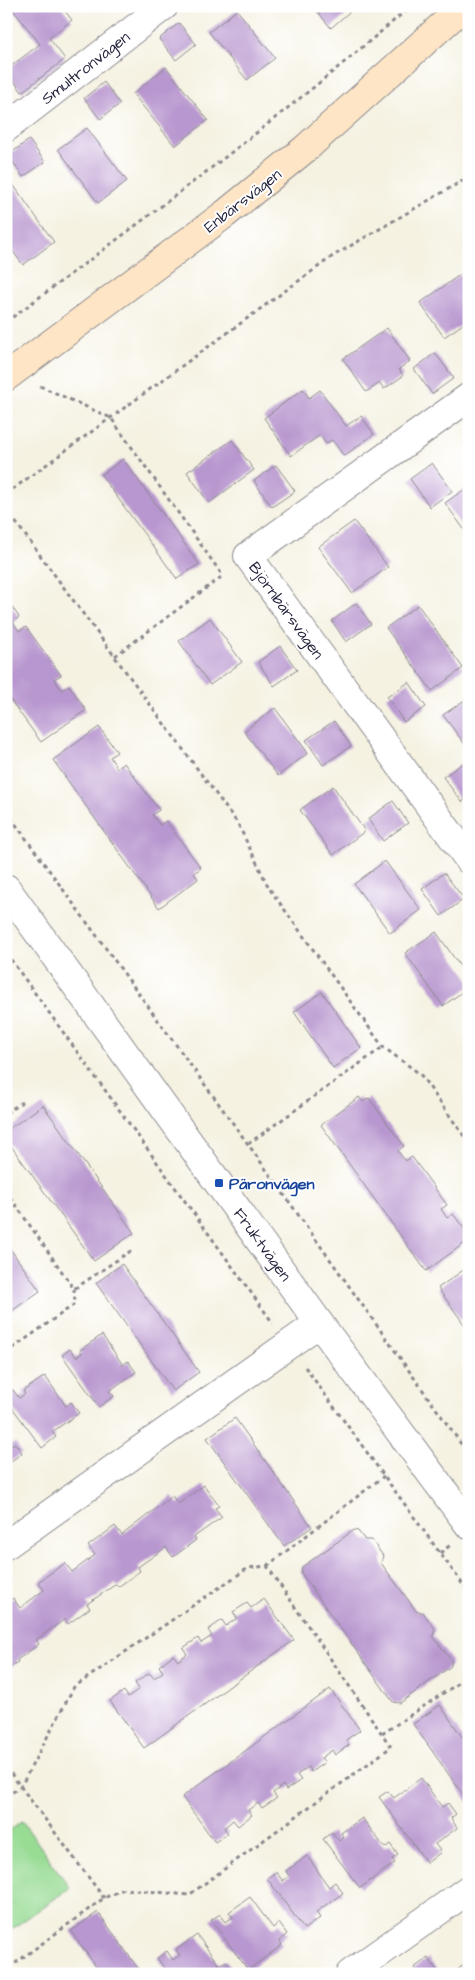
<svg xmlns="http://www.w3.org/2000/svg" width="475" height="1980" font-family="'Architects Daughter',sans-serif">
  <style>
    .green { fill: #98dc94; stroke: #5d7f68 }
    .building { fill: #b896cf }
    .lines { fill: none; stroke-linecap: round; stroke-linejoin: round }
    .street-casing { stroke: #8c8a8e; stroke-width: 30 }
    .secondary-casing { stroke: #8c8a8e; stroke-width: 30 }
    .path { stroke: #8c8a8e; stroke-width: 3; stroke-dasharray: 4 4; stroke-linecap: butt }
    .street { stroke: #fff; stroke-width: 28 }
    .secondary { stroke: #fee5c5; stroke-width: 28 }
    .transit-dot { fill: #1a4fb4; stroke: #fff; stroke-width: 2 }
    .labels { text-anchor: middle; stroke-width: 4; stroke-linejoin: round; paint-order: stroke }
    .street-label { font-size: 16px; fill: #22223b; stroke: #fff }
    .transit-label { font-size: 16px; font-weight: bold; fill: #164399; stroke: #fff; text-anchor: start }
  </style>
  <rect width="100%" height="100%" fill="#fff"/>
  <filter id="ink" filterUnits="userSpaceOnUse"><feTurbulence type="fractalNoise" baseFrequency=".02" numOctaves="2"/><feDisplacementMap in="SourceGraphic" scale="10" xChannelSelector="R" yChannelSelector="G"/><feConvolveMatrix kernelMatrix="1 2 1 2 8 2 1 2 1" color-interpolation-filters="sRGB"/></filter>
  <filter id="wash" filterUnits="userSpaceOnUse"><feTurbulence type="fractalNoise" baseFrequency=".0096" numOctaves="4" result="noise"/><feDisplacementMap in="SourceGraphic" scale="20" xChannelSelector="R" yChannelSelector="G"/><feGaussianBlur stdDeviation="1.12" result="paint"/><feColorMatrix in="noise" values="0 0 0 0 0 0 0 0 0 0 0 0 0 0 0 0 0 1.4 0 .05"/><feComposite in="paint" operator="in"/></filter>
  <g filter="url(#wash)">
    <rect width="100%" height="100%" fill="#f5f2e2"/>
    <polygon class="green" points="22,1821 70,1888 6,1933 6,1833"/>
    <g id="blocks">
      <g class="building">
        <polygon points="10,6 61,6 72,20 49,38 65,59 22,92 6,70 40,44"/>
        <polygon points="313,6 356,6 331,28"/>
        <polygon points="237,10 275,58 247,80 209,32"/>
        <polygon points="179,23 196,44 176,60 159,39"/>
        <polygon points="166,67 208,120 175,146 133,94"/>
        <polygon points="104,82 120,104 100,119 84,98"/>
        <polygon points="87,128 127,181 98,203 58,149"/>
        <polygon points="29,140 45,162 23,177 8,155"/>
        <polygon points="12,183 54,242 23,265 6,242 6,187"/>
        <polygon points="461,274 469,284 469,320 444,337 420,303"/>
        <polygon points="387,328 410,361 399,369 403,376 384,389 380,383 366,392 343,359"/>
        <polygon points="435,353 454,378 432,394 414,369"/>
        <polygon points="303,389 309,398 320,390 346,426 361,416 374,434 344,456 332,440 326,444 320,435 291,456 264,418"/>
        <polygon points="232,440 254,470 209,503 187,472"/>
        <polygon points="123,459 199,564 177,579 101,475"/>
        <polygon points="432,463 452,491 430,507 410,479"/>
        <polygon points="276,465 295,491 272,507 254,481"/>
        <polygon points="469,486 469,536 445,503"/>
        <polygon points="354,521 388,567 352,593 318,547"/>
        <polygon points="6,599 19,617 13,622 19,631 26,627 61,675 54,679 62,690 69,685 86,710 41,742 6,694"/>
        <polygon points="356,603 371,624 346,642 332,621"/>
        <polygon points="418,605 463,668 432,691 386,628"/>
        <polygon points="210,618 242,662 210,685 179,641"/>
        <polygon points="280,646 297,670 274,686 258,662"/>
        <polygon points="409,682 426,707 404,722 387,697"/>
        <polygon points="469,697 469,750 443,715"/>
        <polygon points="275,708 308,753 278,776 244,731"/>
        <polygon points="334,721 351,746 323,765 306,740"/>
        <polygon points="99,727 117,752 110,757 117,768 124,763 159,810 152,815 160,825 166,821 201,868 194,873 198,879 159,908 53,760"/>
        <polygon points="469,759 469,797 462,802 443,777"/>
        <polygon points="333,786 365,831 333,855 300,810"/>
        <polygon points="393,801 408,823 383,841 368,819"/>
        <polygon points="385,861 421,910 390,933 354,884"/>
        <polygon points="444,873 464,899 441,916 422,889"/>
        <polygon points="436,932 469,979 469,987 443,1006 405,953"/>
        <polygon points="322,992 361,1048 333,1068 294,1012"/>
        <polygon points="359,1097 363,1102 369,1098 404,1146 398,1151 405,1161 412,1157 447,1205 441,1209 447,1218 453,1214 469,1235 469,1240 426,1271 321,1125"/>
        <polygon points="43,1105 134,1233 94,1261 6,1139 6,1131"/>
        <polygon points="11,1250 40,1291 6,1315 6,1253"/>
        <polygon points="122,1264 199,1372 173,1391 96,1283"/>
        <polygon points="469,1266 469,1331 438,1288"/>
        <polygon points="102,1335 123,1365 128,1361 136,1372 109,1391 114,1396 99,1407 62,1355 70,1349 76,1357 82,1353 80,1350"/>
        <polygon points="45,1376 66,1406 71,1402 79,1413 52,1432 56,1437 42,1448 6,1399 6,1395 13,1390 19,1398 25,1394 23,1391"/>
        <polygon points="235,1418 312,1527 284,1546 207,1438"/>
        <polygon points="6,1442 10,1446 15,1443 22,1453 6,1465"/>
        <polygon points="204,1485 219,1506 215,1508 222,1517 194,1537 196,1540 173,1557 166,1547 138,1567 140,1571 118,1587 116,1584 87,1604 90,1608 68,1624 65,1619 36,1640 39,1644 17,1660 18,1662 6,1670 6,1604 13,1598 20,1608 44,1590 38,1582 65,1563 72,1572 95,1555 88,1546 115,1526 122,1535 172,1496 178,1504"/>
        <polygon points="354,1530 358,1531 365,1540 372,1540 383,1556 381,1563 417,1612 423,1612 435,1629 433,1636 451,1660 451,1666 400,1703 393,1702 301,1573 302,1567"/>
        <polygon points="264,1599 294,1640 144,1748 110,1701 124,1691 128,1697 139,1689 135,1683 149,1673 154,1678 163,1672 159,1666 173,1655 178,1661 187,1654 183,1648 198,1638 201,1643 212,1636 208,1630 222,1620 226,1626 237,1618 233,1612 247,1603 251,1608"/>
        <polygon points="330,1689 360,1730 346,1740 349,1745 335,1755 332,1750 321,1758 325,1762 311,1772 308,1767 297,1775 301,1780 286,1790 283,1785 273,1793 277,1798 262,1808 258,1803 248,1810 252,1815 238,1826 233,1820 224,1828 228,1833 215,1842 182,1797"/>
        <polygon points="440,1705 469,1747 469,1803 413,1724"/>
        <polygon points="421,1778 442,1807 448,1803 456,1814 451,1818 457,1828 435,1844 441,1852 427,1863 379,1797 388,1791 394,1798"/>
        <polygon points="362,1818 385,1848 390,1844 398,1855 392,1859 395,1863 360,1888 323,1839 332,1832 339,1841 344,1837 341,1833"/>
        <polygon points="307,1856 329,1887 335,1882 343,1893 316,1912 320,1918 304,1929 267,1878 276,1872 283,1881 289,1876 286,1871"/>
        <polygon points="250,1897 273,1928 279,1923 287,1934 279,1941 282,1945 248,1970 211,1920 220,1914 226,1922 233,1917 229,1912"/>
        <polygon points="98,1912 142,1974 101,1974 71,1931"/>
        <polygon points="197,1935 219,1965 226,1961 234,1972 231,1974 169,1974 157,1958 167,1951 173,1960 180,1955 176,1950"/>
        <polygon points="428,1958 440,1974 418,1974 414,1968"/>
        <polygon points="469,1961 469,1974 452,1974"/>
      </g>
    </g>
  </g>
  <g filter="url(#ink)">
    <use href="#blocks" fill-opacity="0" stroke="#8c8a8e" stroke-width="1"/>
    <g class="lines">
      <g class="street-casing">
        <g id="street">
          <polyline points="6,128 164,6"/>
          <polyline points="469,397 248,556 469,860"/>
          <polyline points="6,888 319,1323 469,1525"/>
          <polyline points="6,1545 319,1323"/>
          <polyline points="350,1974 469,1889"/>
        </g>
      </g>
      <g class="secondary-casing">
        <polyline id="secondary" points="6,377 225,214 305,149 464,6"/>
      </g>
      <g class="path">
        <path d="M6 322C144 220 281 118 411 6"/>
        <polyline points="40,386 111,418 223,576"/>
        <polyline points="6,494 333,256 469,177"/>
        <polyline points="6,509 238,824 269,888 383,1047 420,1074 469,1143"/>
        <polyline points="115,656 224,575"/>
        <polyline points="6,811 248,1144 469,1455"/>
        <polyline points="6,953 273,1323"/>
        <polyline points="6,1113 22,1102"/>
        <polyline points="248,1144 383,1047"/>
        <polyline points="6,1191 74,1289 132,1250"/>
        <polyline points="6,1353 75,1304 74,1289"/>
        <polyline points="305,1367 469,1593"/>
        <polyline points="440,1553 452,1544"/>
        <polyline points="267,1566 384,1476"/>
        <polyline points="382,1734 469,1676"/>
        <polyline points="6,1767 104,1898"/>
        <polyline points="6,1797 21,1786 74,1687 248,1568 267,1566 391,1747 189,1895 124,1889 104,1898 6,1970"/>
      </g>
      <use href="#street" class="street"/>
      <use href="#secondary" class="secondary"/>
    </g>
  </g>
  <rect class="transit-dot" x="214" y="1178" width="10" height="10" rx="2.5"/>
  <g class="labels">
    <g class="street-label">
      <text transform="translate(85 67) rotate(-38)" y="6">Smultronvägen</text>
      <text transform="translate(242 200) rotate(-38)" y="6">Enbärsvägen</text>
      <text transform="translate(287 610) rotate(54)" y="6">Björnbärsvägen</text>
      <text transform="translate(263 1244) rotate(54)" y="6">Fruktvägen</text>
    </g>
    <g class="transit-label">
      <text x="229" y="1189">Päronvägen</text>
    </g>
  </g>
  <rect width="475" height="1980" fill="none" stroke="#fff" stroke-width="25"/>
</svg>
